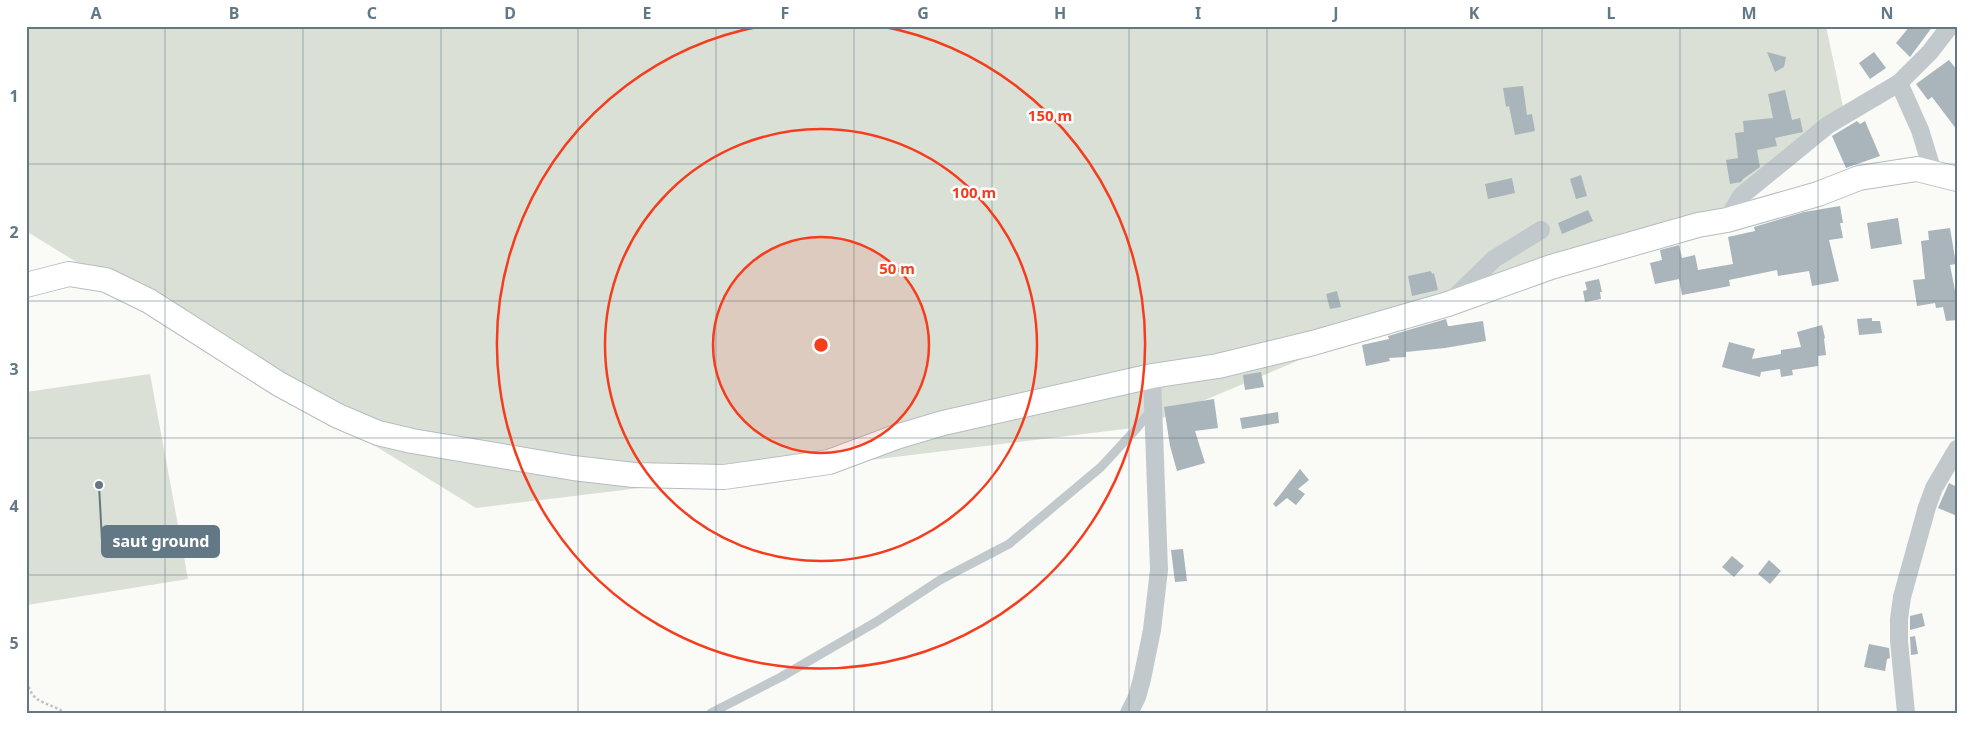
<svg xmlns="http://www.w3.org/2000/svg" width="1983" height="739" font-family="'Noto Sans',sans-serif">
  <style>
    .green { fill: #dae0d6 }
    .building { fill: #a9b5ba }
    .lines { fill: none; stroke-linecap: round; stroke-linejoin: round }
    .secondary-casing { stroke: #b5bdc1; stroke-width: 26 }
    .path { stroke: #bdc1c4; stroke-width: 2.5; stroke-dasharray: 2.5 2.5; stroke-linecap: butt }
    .lane { stroke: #c2c9cc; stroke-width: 9 }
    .street { stroke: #c2c9cc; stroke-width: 18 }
    .secondary { stroke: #fff; stroke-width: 24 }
    .grid { fill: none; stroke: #627985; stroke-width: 1; stroke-opacity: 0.55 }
    .ring { fill: none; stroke: #f53d1d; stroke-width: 2.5 }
    .centre { fill: #f53d1d; stroke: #fff; stroke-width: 2.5 }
    .ring-label { font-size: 15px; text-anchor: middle; font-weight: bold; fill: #f53d1d; stroke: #fff; stroke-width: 5; stroke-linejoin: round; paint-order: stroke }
    .leader { fill: none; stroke: #627985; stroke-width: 2 }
    .callout-dot { fill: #627985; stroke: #fff; stroke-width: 2 }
    .callout { fill: #627985; stroke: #627985; stroke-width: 2 }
    .callout-label { font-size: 16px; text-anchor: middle; font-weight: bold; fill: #fff }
    .neatline { fill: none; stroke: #627985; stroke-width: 2 }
    .grid-label { font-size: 16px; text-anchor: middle; font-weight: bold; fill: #627985 }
  </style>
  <rect width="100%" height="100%" fill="#fafaf7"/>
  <g class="green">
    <polygon points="26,26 1826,26 1845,116 1728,216 1437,302 1141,427 476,508 26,231"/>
    <polygon points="150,374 188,579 27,605 26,392"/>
  </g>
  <g class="building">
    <polygon points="1910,26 1933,26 1910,57 1896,43"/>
    <polygon points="1767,52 1786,57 1784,67 1775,72"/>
    <polygon points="1874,52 1886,68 1870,79 1859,63"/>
    <polygon points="1949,60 1957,70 1957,130 1932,97 1928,100 1916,84"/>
    <polygon points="1523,86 1527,115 1532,114 1535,131 1515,135 1509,106 1506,107 1503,88"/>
    <polygon points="1785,90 1792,120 1800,118 1803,132 1775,138 1777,146 1757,150 1760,167 1743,179 1741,182 1730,184 1726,160 1738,158 1735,133 1744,132 1743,121 1773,118 1768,94"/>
    <polygon points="1857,121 1860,124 1865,121 1880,156 1846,168 1832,136"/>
    <polygon points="1581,175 1587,196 1576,199 1570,179"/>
    <polygon points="1512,178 1515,193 1488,199 1485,184"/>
    <polygon points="1840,206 1843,223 1840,223 1843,238 1829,240 1839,281 1812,286 1809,271 1778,276 1777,270 1729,280 1730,286 1682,295 1679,279 1655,284 1650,263 1662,260 1660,250 1679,245 1682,258 1695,255 1698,270 1733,264 1728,237 1755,231 1754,227 1804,212"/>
    <polygon points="1588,210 1593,221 1562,234 1558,223"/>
    <polygon points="1898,218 1902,244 1871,249 1867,223"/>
    <polygon points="1950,228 1956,264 1950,265 1957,301 1957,320 1946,321 1943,307 1936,308 1935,303 1917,306 1913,280 1925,279 1921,241 1929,240 1928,231"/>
    <polygon points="1431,271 1432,274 1434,273 1438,290 1412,296 1408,276"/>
    <polygon points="1599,279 1602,292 1600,292 1601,299 1585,302 1583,291 1587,290 1585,282"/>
    <polygon points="1337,291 1341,307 1330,309 1326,294"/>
    <polygon points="1872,318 1872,321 1880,321 1882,333 1859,335 1857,319"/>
    <polygon points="1446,319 1448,326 1450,326 1483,321 1486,341 1445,348 1406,352 1406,357 1389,358 1390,361 1366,366 1362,345 1389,339 1388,336"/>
    <polygon points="1822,325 1825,338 1824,339 1826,355 1818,356 1818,366 1792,370 1793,375 1781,377 1780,369 1761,372 1760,377 1722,367 1729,342 1755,349 1752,359 1781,354 1781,350 1801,347 1797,332"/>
    <polygon points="1261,372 1264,387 1245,390 1243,375"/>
    <polygon points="1214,399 1218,428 1195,431 1205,463 1177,471 1170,446 1164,407"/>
    <polygon points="1278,412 1279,423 1242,429 1240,418"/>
    <polygon points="1300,469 1309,480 1298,489 1305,494 1296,505 1287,498 1276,507 1273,504"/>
    <polygon points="1949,483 1957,487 1957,516 1938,508"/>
    <polygon points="1183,549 1187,581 1175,582 1171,550"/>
    <polygon points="1732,556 1744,566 1734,577 1722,567"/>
    <polygon points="1769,560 1781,571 1770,584 1758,574"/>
    <polygon points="1922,613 1925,626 1910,630 1910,616"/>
    <polygon points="1915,636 1918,654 1911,655 1910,637"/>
    <polygon points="1869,644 1889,648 1890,658 1887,659 1885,671 1864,667"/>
  </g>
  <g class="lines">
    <g class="secondary-casing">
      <polyline id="secondary" points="26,285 69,274 106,280 149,301 279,384 338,416 378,433 412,441 573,468 634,475 724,477 829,462 896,437 943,423 1152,376 1218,366 1313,343 1448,304 1551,267 1698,225 1727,220 1818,194 1859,178 1917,169 1957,179"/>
    </g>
    <path class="path" d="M26 672C29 705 42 699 66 713"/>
    <polyline class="lane" points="711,713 781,677 876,622 940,580 1009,544 1101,467 1137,428 1151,410"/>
    <g class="street">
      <polyline points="1899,83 1920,130 1933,172"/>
      <polyline points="1727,220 1741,196 1828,125 1899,83 1930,52 1950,26"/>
      <polyline points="1452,300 1494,259 1541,230"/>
      <polyline points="1129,713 1137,697 1142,679 1152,630 1159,570 1152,376"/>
      <polyline points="1906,713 1899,641 1899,619 1902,597 1927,507 1934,488 1957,449"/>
    </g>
    <use href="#secondary" class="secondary"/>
  </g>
  <path class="grid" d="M165 26V713M303 26V713M441 26V713M578 26V713M716 26V713M854 26V713M992 26V713M1129 26V713M1267 26V713M1405 26V713M1542 26V713M1680 26V713M1818 26V713M26 164H1957M26 301H1957M26 438H1957M26 575H1957"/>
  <circle cx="821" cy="345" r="108" fill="#f53d1d" fill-opacity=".12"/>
  <g class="ring">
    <circle cx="821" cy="345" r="108"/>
    <circle cx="821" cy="345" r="216"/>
    <path d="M880 26A324 324 0 1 1 762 26"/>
  </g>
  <circle cx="821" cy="345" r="8" class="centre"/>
  <g class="ring-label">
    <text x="1050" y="121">150 m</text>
    <text x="974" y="198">100 m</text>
    <text x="897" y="274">50 m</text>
  </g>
  <path class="leader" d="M99 485L102 541"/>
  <circle class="callout-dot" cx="99" cy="485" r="5"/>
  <rect class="callout" x="102" y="526" width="117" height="31" rx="5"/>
  <g class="callout-label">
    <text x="161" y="547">saut ground</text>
  </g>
  <rect width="1983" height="739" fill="none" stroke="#ffffff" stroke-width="55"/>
  <rect x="28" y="28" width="1928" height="684" class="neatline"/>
  <g class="grid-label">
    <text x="96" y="19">A</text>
    <text x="234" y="19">B</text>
    <text x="372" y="19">C</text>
    <text x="510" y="19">D</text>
    <text x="647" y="19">E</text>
    <text x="785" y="19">F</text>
    <text x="923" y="19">G</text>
    <text x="1060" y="19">H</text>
    <text x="1198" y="19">I</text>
    <text x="1336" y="19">J</text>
    <text x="1474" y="19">K</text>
    <text x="1611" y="19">L</text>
    <text x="1749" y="19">M</text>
    <text x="1887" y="19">N</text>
    <text x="14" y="102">1</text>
    <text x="14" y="238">2</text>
    <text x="14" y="375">3</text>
    <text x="14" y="512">4</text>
    <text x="14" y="649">5</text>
  </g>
</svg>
